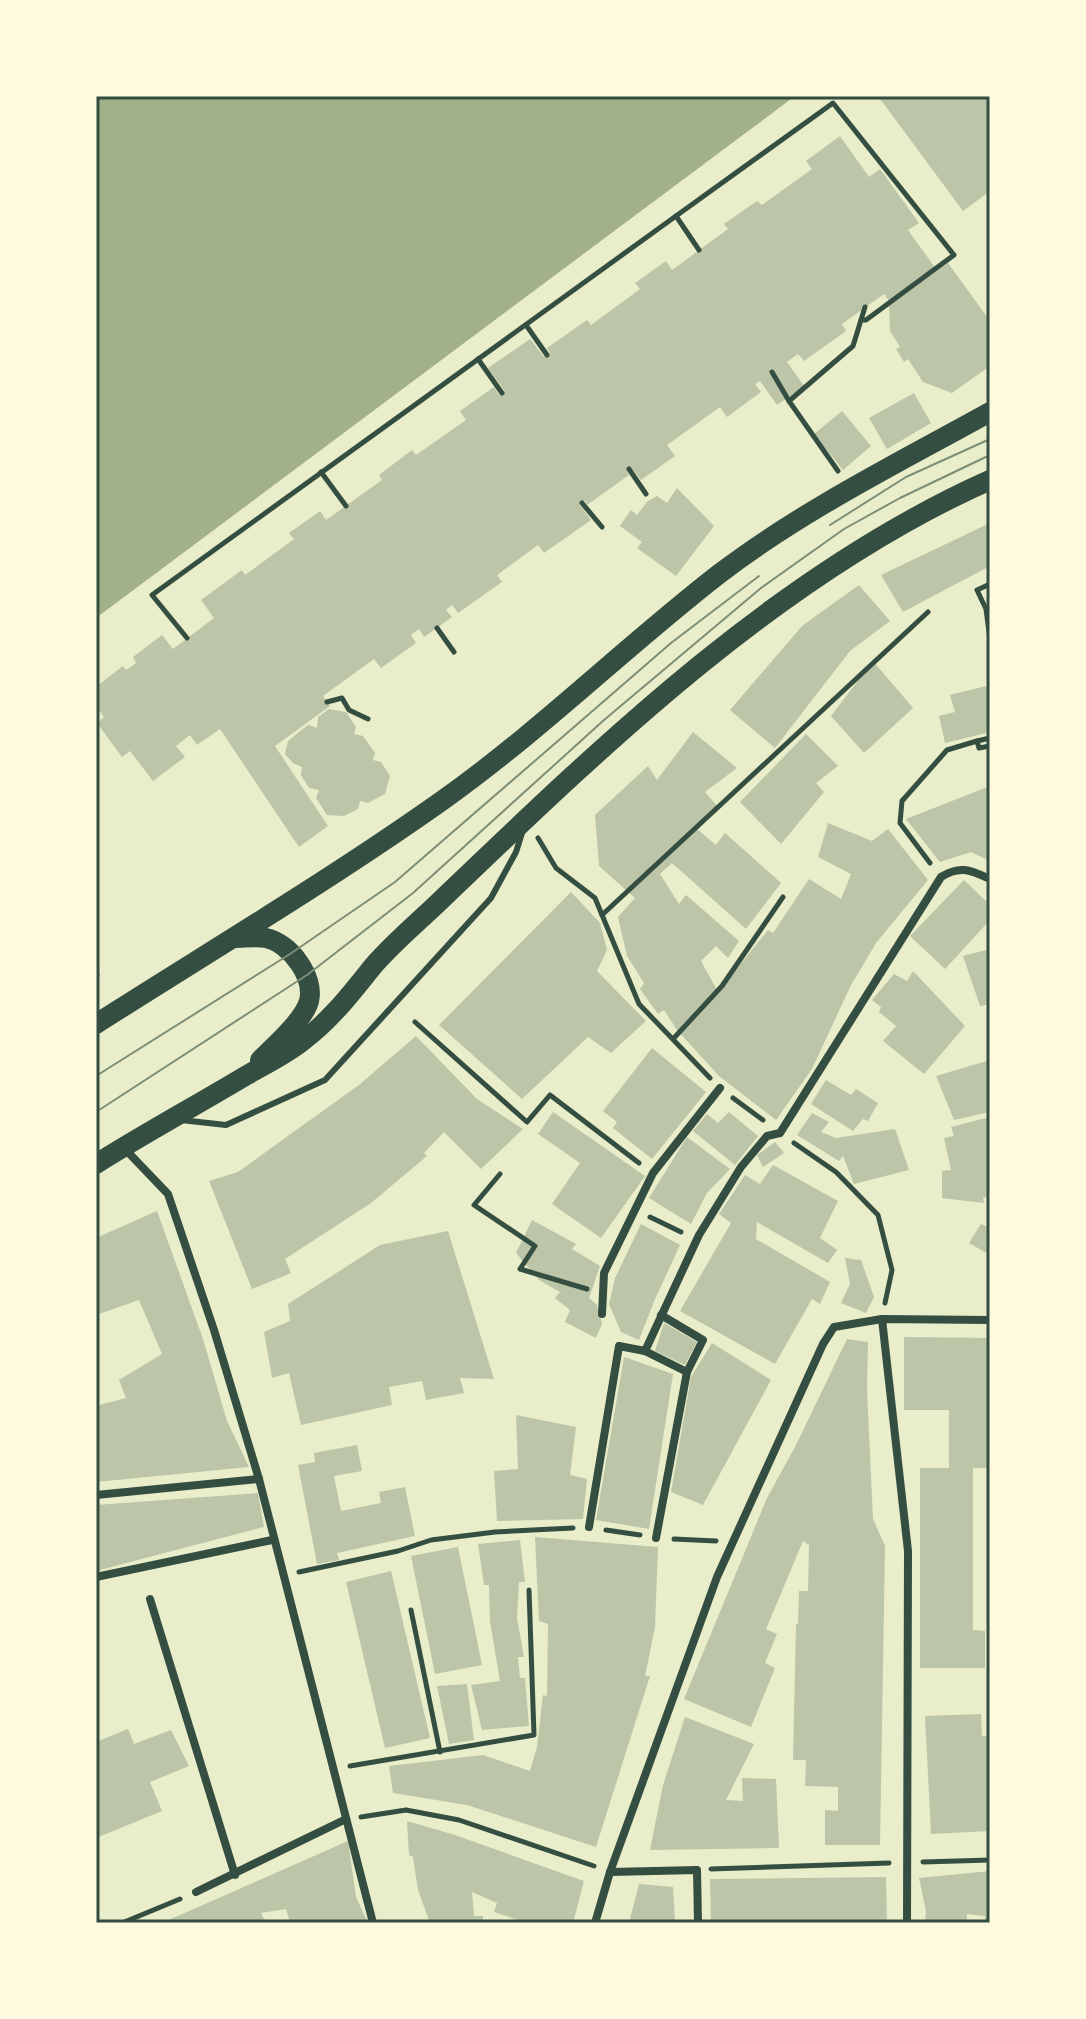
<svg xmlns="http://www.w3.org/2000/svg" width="1086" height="2019" font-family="'Noto Sans',sans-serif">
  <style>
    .water { fill: #a3b18a }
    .building { fill: #bcc5a7 }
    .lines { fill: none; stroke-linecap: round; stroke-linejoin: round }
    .path { stroke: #344e41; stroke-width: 5 }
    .service { stroke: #344e41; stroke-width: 6 }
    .minor { stroke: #344e41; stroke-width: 8 }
    .primary { stroke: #344e41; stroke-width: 20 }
    .tram { stroke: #7c8e77; stroke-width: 2 }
    .neatline { fill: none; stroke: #344e41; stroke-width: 3 }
  </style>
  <rect width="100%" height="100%" fill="#e9edc9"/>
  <polygon class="water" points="96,96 795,96 96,618"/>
  <g class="building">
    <polygon points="878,96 990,96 990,191 963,211"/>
    <polygon points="840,136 869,177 880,169 919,223 908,230 936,269 890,302 884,294 842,324 846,331 804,361 798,354 787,362 804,386 777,405 760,381 755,384 761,392 727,417 720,407 667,445 675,456 641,480 631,467 627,471 629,475 587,505 585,501 580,505 591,520 544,553 538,545 497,575 502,582 458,613 452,605 446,610 452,617 424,637 419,629 411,635 416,643 381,668 374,659 323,696 330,706 275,746 328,826 299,847 220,729 197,745 190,735 176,746 185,757 153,781 130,751 122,757 97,723 104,717 96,706 96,693 100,690 97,686 123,666 126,670 136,663 133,657 162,635 173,649 214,618 201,600 242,570 245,575 294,539 289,533 320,511 326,520 382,480 379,475 412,450 416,455 466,420 460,411 494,387 499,395 505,391 488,368 530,339 544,357 550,353 547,348 587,320 591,325 640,289 635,283 666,261 672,270 728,229 724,224 757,201 762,205 812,169 806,161"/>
    <polygon points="948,263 990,321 990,366 952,393 923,382 908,359 904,362 896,349 900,347 890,331 889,306"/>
    <polygon points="914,393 931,423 887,449 869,418"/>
    <polygon points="842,411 871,446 843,470 814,434"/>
    <polygon points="677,488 714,526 676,576 637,548 642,542 620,526 631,510 637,515 648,501 657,496 667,503"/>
    <polygon points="990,523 990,566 903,612 881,575"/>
    <polygon points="859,585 890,621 850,651 775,748 730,710 802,626"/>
    <polygon points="873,661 913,708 864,753 831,716"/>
    <polygon points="986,686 990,701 990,732 945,743 939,716 955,712 950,695"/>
    <polygon points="329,709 346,712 356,727 354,734 363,736 375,753 373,760 381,762 390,776 385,794 368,803 360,801 358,809 344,816 327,815 316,798 319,790 309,788 301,775 302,767 293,763 285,754 288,741 308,725 317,728 318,717"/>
    <polygon points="693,732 737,768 705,792 717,806 697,829 716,845 725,833 781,883 746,929 672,863 660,874 679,904 686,895 739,941 728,958 716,946 701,961 718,992 768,930 773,933 809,879 841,899 851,874 818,857 828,823 872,841 888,829 928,880 876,943 850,987 812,1069 776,1120 719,1076 677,1030 664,1010 658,1014 640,989 644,983 627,956 618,917 635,898 599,866 595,815 648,766 657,780"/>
    <polygon points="806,734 838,766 816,783 824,792 781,844 740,802"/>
    <polygon points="990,786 990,861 971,852 940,862 906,819"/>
    <polygon points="964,880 990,905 990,920 945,969 910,936"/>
    <polygon points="571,892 600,923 607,950 597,971 646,1021 611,1053 588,1037 522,1099 439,1025"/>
    <polygon points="990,949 990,1004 980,1006 963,956"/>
    <polygon points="913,971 965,1026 924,1074 883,1041 896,1026 879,1012 881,1007 872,1000 894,974 907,981"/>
    <polygon points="416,1036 477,1099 523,1129 481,1169 444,1132 424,1153 427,1156 371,1203 285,1259 291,1273 252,1289 209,1181 238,1172 299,1128 359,1085"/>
    <polygon points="652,1048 706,1092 652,1159 613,1128 617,1122 603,1111"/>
    <polygon points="990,1060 989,1112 954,1120 936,1076"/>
    <polygon points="826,1080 851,1095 856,1089 878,1103 868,1121 863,1119 853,1131 811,1104"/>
    <polygon points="553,1112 645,1176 601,1238 552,1204 580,1163 538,1134"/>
    <polygon points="729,1112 758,1136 735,1165 693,1131 707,1114 718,1123"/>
    <polygon points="812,1113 829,1122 821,1132 836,1138 895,1129 909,1170 854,1184 843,1156 839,1161 797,1135"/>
    <polygon points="990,1117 990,1198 983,1197 984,1203 942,1198 942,1171 951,1170 944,1138 954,1136 951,1127"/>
    <polygon points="687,1137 730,1169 707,1193 691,1224 649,1198"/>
    <polygon points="775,1142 784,1153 763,1167 757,1155"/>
    <polygon points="773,1165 838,1201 820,1238 837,1250 828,1263 757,1222 756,1239 830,1282 820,1304 812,1299 775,1364 680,1311 731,1223 719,1214 745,1175 760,1184"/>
    <polygon points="157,1211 203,1339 227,1421 249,1467 96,1482 96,1396 99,1405 126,1398 119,1380 162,1354 139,1300 96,1315 96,1238"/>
    <polygon points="532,1220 576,1244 572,1249 600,1266 589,1298 597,1305 602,1324 596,1338 565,1322 570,1310 555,1298 560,1292 539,1280 516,1253"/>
    <polygon points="641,1224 680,1245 655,1299 639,1340 621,1332 609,1304 615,1278"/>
    <polygon points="981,1224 990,1228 990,1255 969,1243"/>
    <polygon points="448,1231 494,1379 460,1378 464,1393 426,1400 422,1381 389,1387 392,1405 301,1425 289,1373 272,1378 264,1332 290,1321 288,1304 380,1245"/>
    <polygon points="845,1258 861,1260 874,1297 866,1313 841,1303 850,1284"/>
    <polygon points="664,1323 697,1342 685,1365 655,1351"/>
    <polygon points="904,1337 990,1338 990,1468 973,1468 973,1630 985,1631 985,1668 920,1668 920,1468 949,1468 949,1410 904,1410"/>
    <polygon points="847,1339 868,1342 867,1390 873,1519 885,1546 880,1845 825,1845 825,1810 838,1811 838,1787 805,1786 806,1760 793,1760 796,1624 798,1624 799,1591 808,1591 809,1545 803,1541 766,1629 777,1634 765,1663 775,1668 751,1727 684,1699 767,1498 796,1445"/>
    <polygon points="712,1343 771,1380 703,1505 671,1492 691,1377"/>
    <polygon points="624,1357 673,1374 649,1529 596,1520"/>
    <polygon points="516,1415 576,1427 570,1475 587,1479 583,1519 497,1521 494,1471 518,1469"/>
    <polygon points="357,1445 362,1471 334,1476 341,1511 381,1503 379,1492 405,1487 415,1536 337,1553 339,1560 317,1564 298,1465 315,1462 314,1453"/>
    <polygon points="258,1493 264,1527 96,1571 96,1505"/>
    <polygon points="535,1537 658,1547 655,1627 645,1676 650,1676 596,1847 467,1805 393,1793 389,1766 483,1755 530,1771 537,1747 543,1695 547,1696 548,1624 539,1621"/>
    <polygon points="520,1540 525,1582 519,1582 517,1618 524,1657 518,1657 520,1678 525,1678 529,1726 482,1730 471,1685 500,1681 490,1621 489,1585 484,1585 478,1544"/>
    <polygon points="458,1547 482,1665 435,1674 411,1556"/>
    <polygon points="391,1571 430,1738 385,1748 346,1582"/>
    <polygon points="467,1684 474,1740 449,1744 437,1686"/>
    <polygon points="981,1714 982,1736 990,1736 990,1831 931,1834 925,1716"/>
    <polygon points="685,1717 754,1744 726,1800 743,1801 742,1778 776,1779 779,1848 650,1850 663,1785"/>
    <polygon points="128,1729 134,1744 171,1730 189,1766 150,1782 162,1811 96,1838 96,1742"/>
    <polygon points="407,1821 455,1835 584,1881 573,1923 518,1923 518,1920 494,1912 497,1903 472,1892 474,1916 483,1916 483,1923 430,1923 418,1890 413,1857 409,1855"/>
    <polygon points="348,1841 356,1897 368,1923 290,1923 286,1909 261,1913 266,1923 162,1923"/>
    <polygon points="990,1871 990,1923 985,1923 985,1916 967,1914 967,1923 925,1923 926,1911 919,1878"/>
    <polygon points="886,1877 887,1923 711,1923 710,1879"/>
    <polygon points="639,1884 673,1887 675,1923 629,1923"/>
  </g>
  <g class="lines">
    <g class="path">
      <polyline points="676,216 833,103 954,255 866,320 861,320"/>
      <polyline points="526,325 547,355"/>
      <polyline points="478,359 502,393"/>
      <polyline points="772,372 789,401 853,346 865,307"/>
      <polyline points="789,401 838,471"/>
      <polyline points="629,469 646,494"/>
      <polyline points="321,472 346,506"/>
      <polyline points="582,503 602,527"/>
      <polyline points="990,584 977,590 986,609 990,640"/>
      <polyline points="437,628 454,652"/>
      <polyline points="187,638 152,595 676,216 699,250"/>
      <polyline points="327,702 342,698 349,710 368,719"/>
      <polyline points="990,738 977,741 979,748 990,746"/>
      <polyline points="538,838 556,868 595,898 639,1004 710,1078"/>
      <polyline points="930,863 900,823 902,801 947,750 977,741"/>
      <polyline points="602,915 928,612"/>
      <polyline points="96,975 97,975"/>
      <polyline points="415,1022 527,1122 550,1095 639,1163"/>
      <polyline points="673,1039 722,986 783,897"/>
      <polyline points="733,1098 763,1120"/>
      <polyline points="794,1143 836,1172 878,1215 892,1270 885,1303"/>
      <polyline points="500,1174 474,1205 535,1246 520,1269 587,1289"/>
      <polyline points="650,1217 681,1232"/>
      <polyline points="606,1530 640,1535"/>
      <polyline points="674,1539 716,1541"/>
      <polyline points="299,1572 398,1551 431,1540 495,1532 573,1528"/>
      <polyline points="411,1610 440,1752"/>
      <polyline points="350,1766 534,1735 529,1590"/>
      <polyline points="361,1817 406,1810 459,1820 594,1866"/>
      <polyline points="923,1862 990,1860"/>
      <polyline points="711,1869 889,1863"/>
      <polyline points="122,1923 180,1899"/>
    </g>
    <polyline class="service" points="181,1120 226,1125 325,1080 491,898 516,852 522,833"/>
    <g class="minor">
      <polyline points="123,1147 168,1194 214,1330 259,1479 373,1923"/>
      <polyline points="602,1314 604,1273 653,1173 720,1088"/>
      <polyline points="882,1319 908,1551 907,1923"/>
      <path d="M645 1351 699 1235 741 1167 767 1136 780 1133 941 877C960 865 970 870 990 879"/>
      <polyline points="96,1495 259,1479"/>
      <polyline points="589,1527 619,1346 645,1351 687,1372"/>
      <polyline points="656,1538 687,1372 703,1340 661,1315"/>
      <polyline points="96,1577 272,1540"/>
      <polyline points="150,1599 235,1875"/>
      <polyline points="610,1872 697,1870 698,1923"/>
      <polyline points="196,1892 344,1820"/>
      <polyline points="595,1923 610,1872 717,1577 823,1344 834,1327 882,1319 990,1320"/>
    </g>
    <g class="primary">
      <path d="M234 938C244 938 256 936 266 938 290 943 315 977 309 1001 304 1020 274 1046 260 1060"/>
      <path d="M96 1024C212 950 330 880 443 800 540 731 625 647 719 574 803 510 898 463 990 412"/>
      <path d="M96 1164C145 1133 197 1105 247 1075 266 1064 287 1054 304 1040 332 1019 352 992 374 965 394 942 418 922 439 902 604 744 779 574 990 480"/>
    </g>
    <g class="tram">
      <polyline points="830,525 906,477 990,439"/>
      <polyline points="96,1076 290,954 395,882 671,643 759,576"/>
      <polyline points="96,1112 307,975 413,893 604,720 761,588 844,529 900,498 990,455"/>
    </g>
  </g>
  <rect width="1086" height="2019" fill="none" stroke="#fefae0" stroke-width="196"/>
  <rect x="98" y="98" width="890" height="1823" class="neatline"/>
</svg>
